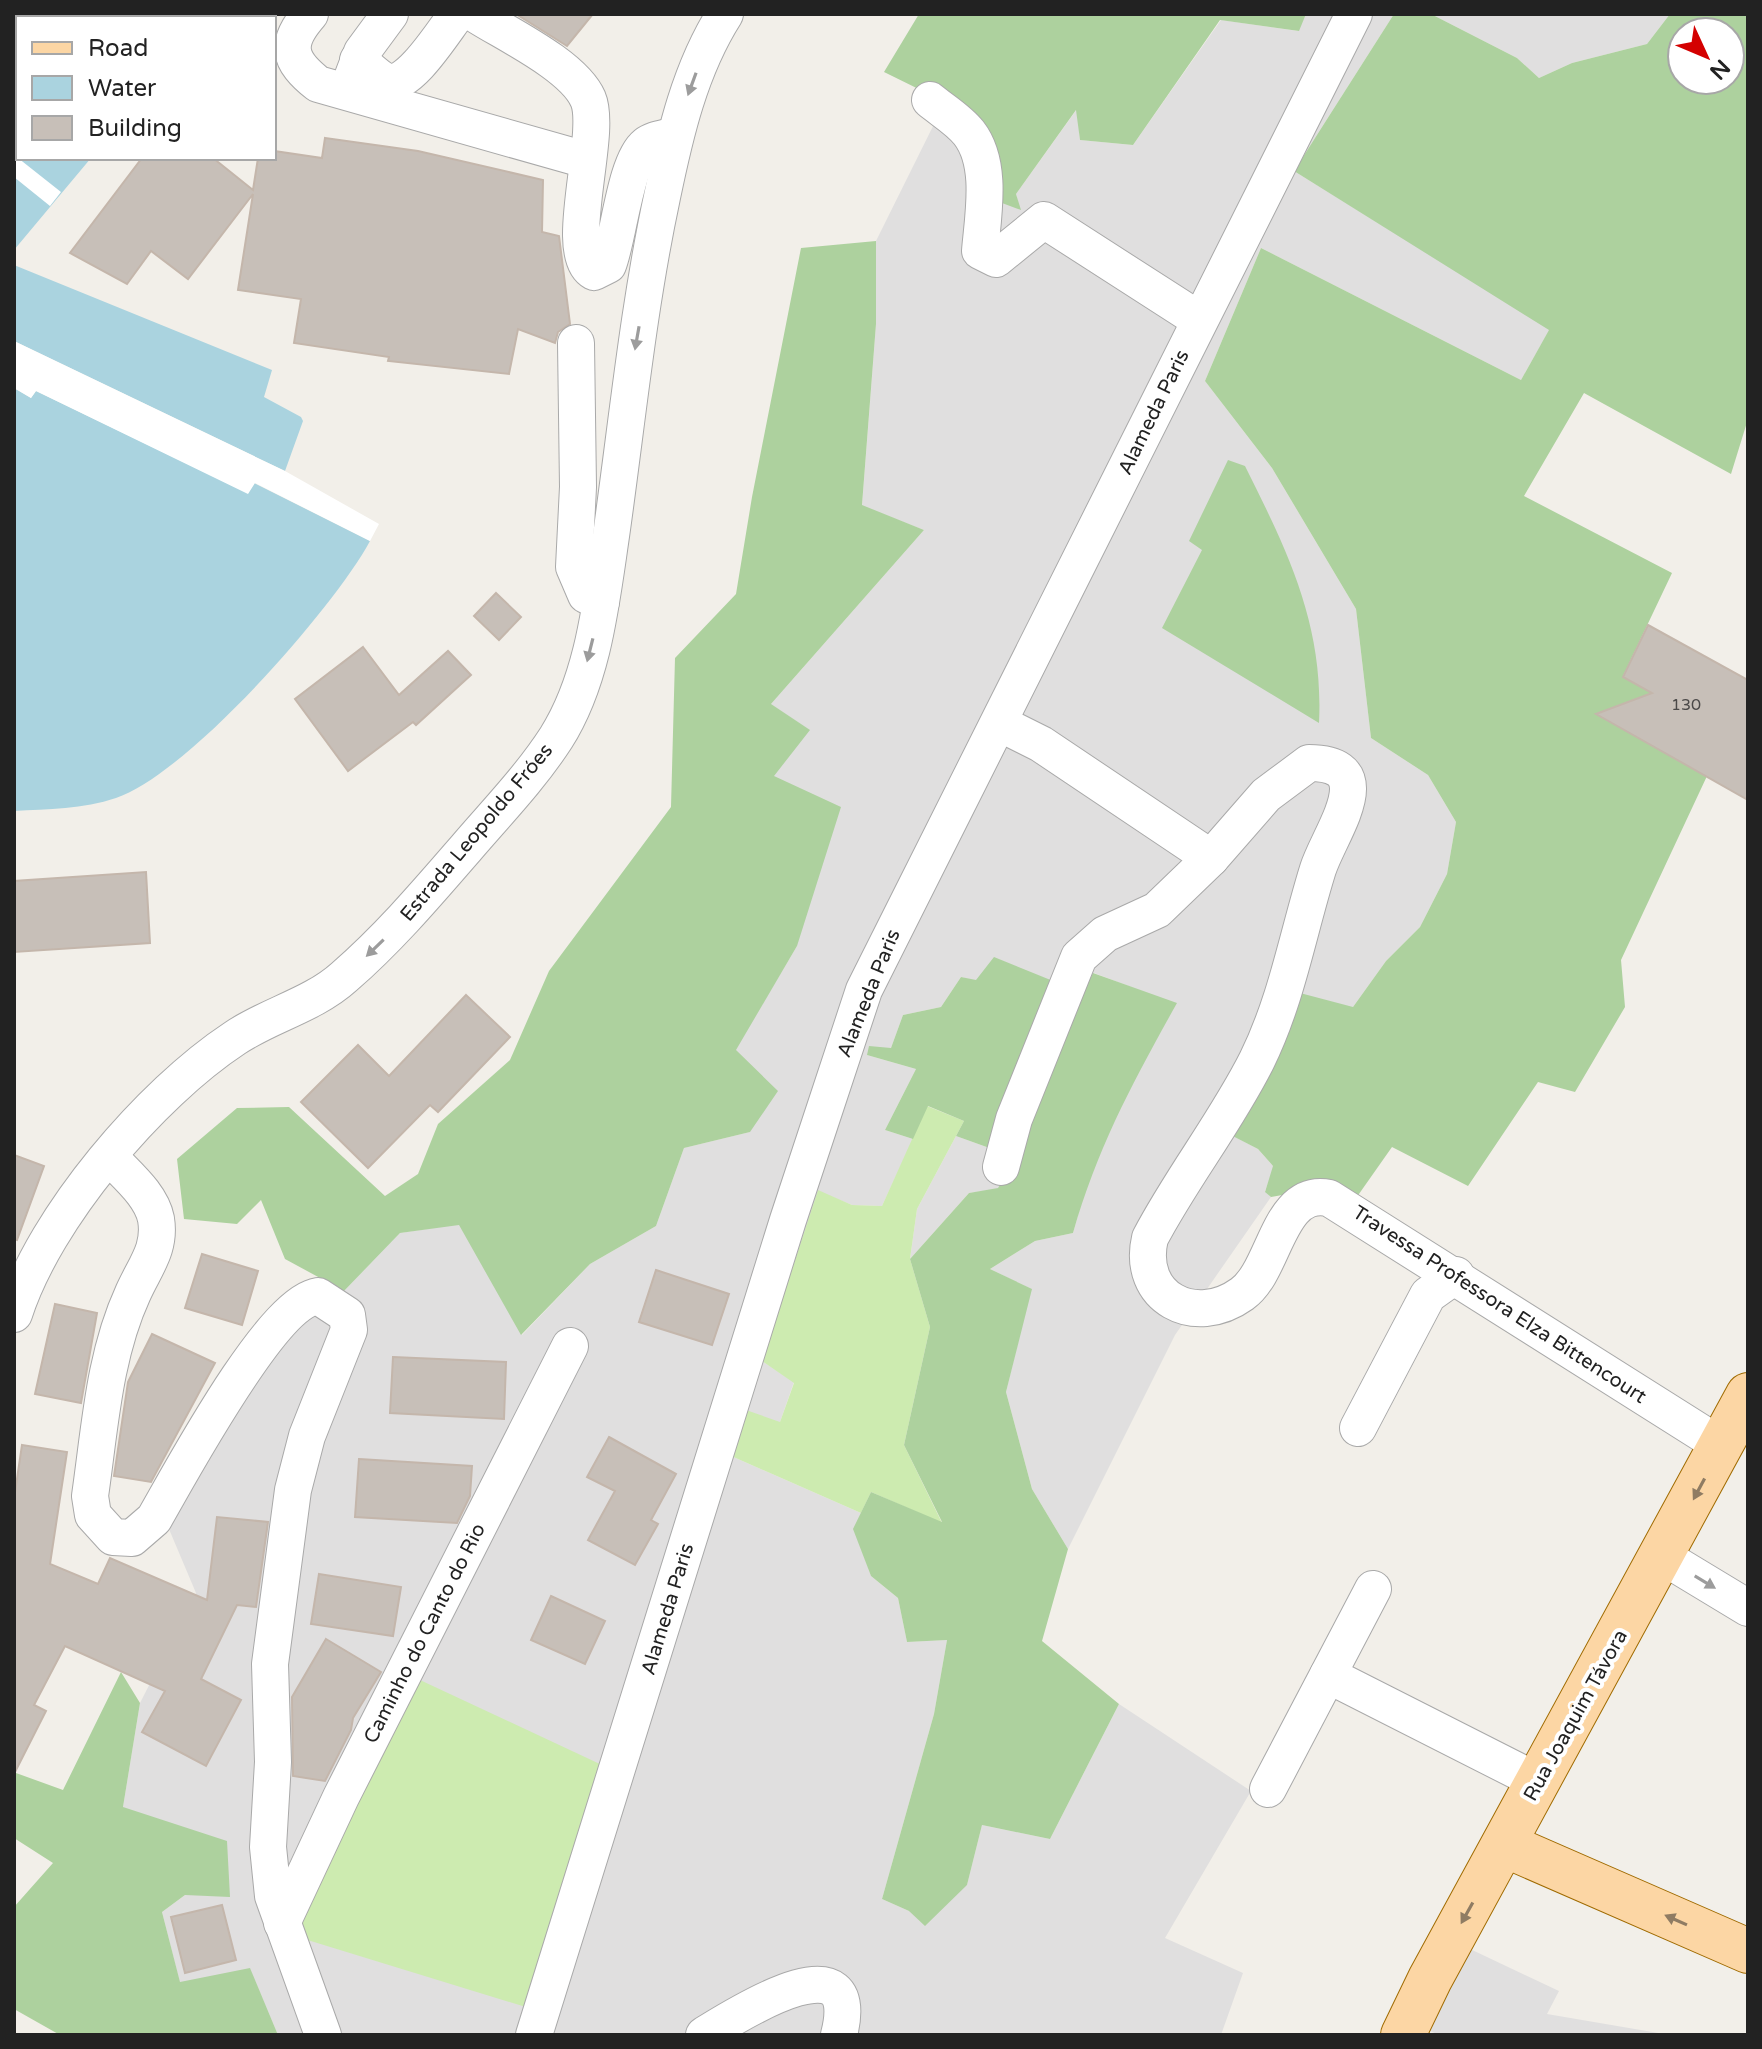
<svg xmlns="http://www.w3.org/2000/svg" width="1762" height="2049" font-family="'Varela Round',sans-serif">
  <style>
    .residential { fill: #e0dfdf }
    .grass { fill: #cdebb0 }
    .forest { fill: #add19e; fill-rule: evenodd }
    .water { fill: #aad3df }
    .pier { fill: #fff }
    .building { fill: #c7bfb8; stroke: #c4b6ab; stroke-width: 2 }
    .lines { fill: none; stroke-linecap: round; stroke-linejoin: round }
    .minor-casing { stroke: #a9a9a9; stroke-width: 38 }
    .major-casing { stroke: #a06b00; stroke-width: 46 }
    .minor { stroke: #fff; stroke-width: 36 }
    .major { stroke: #fcd6a4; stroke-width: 44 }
    .oneway { fill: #9c9c9c }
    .oneway2 { fill: #8f7c63 }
    .labels { text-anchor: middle; stroke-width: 8; stroke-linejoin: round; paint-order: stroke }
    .number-label { font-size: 16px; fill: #4b4948 }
    .street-label { font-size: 20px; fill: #222; stroke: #fff }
  </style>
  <rect width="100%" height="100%" fill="#f2efe9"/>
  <g class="residential">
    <polygon points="1306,14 1394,14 1294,171 1550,329 1521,380 1261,248 1205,381 1272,468 1356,609 1371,738 1428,775 1456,822 1447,874 1420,927 1386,961 1353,1007 1222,1130 1258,1149 1274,1167 1265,1191 1271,1197 1175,1335 1068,1549 1032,1489 1006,1392 1031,1289 990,1269 1035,1241 1073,1233 1091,1169 1128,1090 1176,1004 1094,973 1014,1163 998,1189 969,1193 910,1259 917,1209 956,1136 995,1150 976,981 961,977 941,1007 903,1015 891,1048 867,1055 916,1069 885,1130 913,1139 882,1206 852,1205 818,1191 762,1361 794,1382 780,1422 729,1455 861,1513 854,1529 871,1576 898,1598 907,1642 947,1640 934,1714 882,1899 909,1911 967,1885 982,1825 1050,1839 1119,1704 1251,1791 1165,1938 1243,1973 1221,2035 278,2035 250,1969 180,1983 162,1912 185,1895 123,1807 140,1703 196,1593 166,1522 317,1279 344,1291 400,1233 459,1224 522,1335 590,1264 656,1226 684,1148 750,1132 735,1050 797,946 774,776 771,704 924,530 862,506 876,324 876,241 945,102 1020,210 1016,194 1077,109 1080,140 1133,145 1221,20 1298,31"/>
    <polygon points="1431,14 1670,14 1647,44 1572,63 1539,78 1517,58"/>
    <polygon points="1468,1948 1559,1991 1547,2014 1670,2035 1439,2035 1428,2030"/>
  </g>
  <g class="grass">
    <polygon points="927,1106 964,1121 917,1209 910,1259 930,1327 904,1445 942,1523 871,1492 861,1513 729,1455 746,1410 780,1422 794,1383 762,1361 818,1190 852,1205 882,1206"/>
    <polygon points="420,1680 602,1765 529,2008 301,1938 296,1915"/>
  </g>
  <g class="forest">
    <polygon points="919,14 1306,14 1299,31 1220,20 1133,145 1080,140 1076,110 1016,194 1021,210 994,200 945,102 884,72"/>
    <path d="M1394 14H1431L1517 58 1539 78 1572 63 1647 44 1670 14H1748V419L1731 474 1584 393 1524 496 1672 573 1623 676 1652 693 1707 776 1621 960 1625 1007 1575 1092 1538 1082 1468 1186 1392 1147 1347 1211 1305 1191 1271 1197 1265 1192 1273 1166 1258 1149 1221 1130 1300 993 1353 1007 1386 961 1420 927 1447 874 1456 822 1428 775 1371 738 1356 609 1272 468 1205 381 1261 248 1521 380 1549 330 1294 171ZM1682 32H1730V80H1682Z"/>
    <polygon points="876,241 876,324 862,505 924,530 771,704 810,730 774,776 841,807 797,946 736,1050 778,1091 750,1132 684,1148 656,1226 590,1264 521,1335 459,1225 400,1233 344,1291 285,1259 261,1200 237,1224 184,1219 177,1159 237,1108 289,1107 385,1196 418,1174 438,1124 510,1060 549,971 671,807 675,658 736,594 752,497 801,248"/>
    <path d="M1228 460 1245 466C1288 552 1324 625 1319 723L1162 628 1202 550 1189 541Z"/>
    <polygon points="994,957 1058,983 995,1150 956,1136 964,1121 928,1106 913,1139 885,1130 916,1069 867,1055 869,1046 891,1048 903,1015 941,1007 961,977 976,980"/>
    <path d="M1093 973 1177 1003C1133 1082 1098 1146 1073 1233L1035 1241 990 1269 1032 1289 1006 1392 1032 1489 1068 1549 1042 1641 1119 1704 1050 1839 982 1825 967 1885 925 1926 909 1911 882 1899 934 1714 947 1640 907 1642 898 1598 871 1576 853 1529 871 1492 942 1522 904 1445 930 1327 910 1259 969 1193 998 1188 1014 1163 1027 1104Z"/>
    <polygon points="121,1672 140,1703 123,1807 227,1841 230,1897 185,1895 162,1912 180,1982 250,1968 278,2035 60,2035 14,2009 14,1907 53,1863 14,1838 14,1779 16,1773 63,1790"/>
  </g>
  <g class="water">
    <polygon points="14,14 219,14 216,18 18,18 18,158 91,158 14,250"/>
    <polygon points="14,265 272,370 264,397 301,417 303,421 285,471 14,341"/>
    <path d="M14 388 31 398 36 391 248 493 254 483 370 541C334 608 188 774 116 798 83 809 48 809 14 811Z"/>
  </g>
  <g class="pier">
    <polygon points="18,150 18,158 61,192 50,206 14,177 14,155"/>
    <polygon points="14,341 285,471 379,524 370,541 255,483 248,494 36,391 31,398 14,388"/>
  </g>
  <g class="building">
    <polygon points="516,14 593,14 567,46"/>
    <polygon points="325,138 418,151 543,180 542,232 559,236 570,324 558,332 555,343 518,329 509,374 388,361 389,357 294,343 301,299 238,290 253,194 188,279 151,251 127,284 70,253 142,158 213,158 253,190 258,158 274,158 274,151 322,158"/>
    <polygon points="496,593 521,617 499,640 474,616"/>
    <polygon points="1648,625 1748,680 1748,800 1596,714 1652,693 1623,677"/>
    <polygon points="363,647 399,695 448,651 471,675 416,725 413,722 348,771 295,699"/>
    <polygon points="146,872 150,943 14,952 14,881"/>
    <polygon points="466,995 510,1037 438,1112 430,1105 368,1168 301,1102 358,1045 389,1076"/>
    <polygon points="14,1155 44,1166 17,1240 14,1239"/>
    <polygon points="202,1254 258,1271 242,1325 185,1308"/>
    <polygon points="656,1270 729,1294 712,1345 639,1322"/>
    <polygon points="55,1304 97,1313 81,1403 35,1394"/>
    <polygon points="152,1334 215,1363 151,1482 114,1476 128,1382"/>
    <polygon points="393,1357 506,1362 504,1419 390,1413"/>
    <polygon points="609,1437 676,1474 651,1520 658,1524 635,1565 588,1540 615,1491 587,1477"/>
    <polygon points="22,1445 67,1452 50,1564 98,1584 110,1558 207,1600 217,1517 268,1522 256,1607 237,1605 201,1679 241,1700 206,1766 142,1732 165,1691 65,1646 34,1705 46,1711 14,1774 14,1499"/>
    <polygon points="359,1459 472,1466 470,1496 457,1523 355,1517"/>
    <polygon points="319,1574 401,1587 393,1636 311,1624"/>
    <polygon points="551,1596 605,1621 585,1664 531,1640"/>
    <polygon points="326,1639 381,1672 353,1718 351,1730 325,1781 293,1776 292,1697"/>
    <polygon points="222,1905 236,1960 185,1973 171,1917"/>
  </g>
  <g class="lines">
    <g class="minor-casing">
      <g id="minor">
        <path d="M310 14C284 44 288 60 318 84L586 160"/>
        <path d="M475 14C506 34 573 65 588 99 603 134 561 254 594 272L608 265C619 237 625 162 646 145 653 139 666 138 675 135"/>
        <path d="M358 60C367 66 378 79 388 82 409 88 445 29 457 14"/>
        <polyline points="351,81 362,52 390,14"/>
        <path d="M930 100C942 110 959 120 969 133 993 164 983 215 980 251L996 259 1044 220 1198 319"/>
        <polyline points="576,343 578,487 574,567 586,595 601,602"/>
        <path d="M999 723 1041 744 1211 858 1266 795 1309 763C1384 763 1330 832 1318 869 1298 933 1287 999 1257 1060 1226 1122 1182 1177 1150 1238 1136 1298 1195 1328 1242 1294 1276 1270 1277 1188 1329 1198L1722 1446"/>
        <path d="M109 1156C125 1174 151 1194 156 1219 161 1249 145 1266 133 1293 104 1356 100 1427 90 1496L93 1515 113 1537 132 1538 154 1519C180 1474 271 1303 318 1296L347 1315 349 1330 307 1436 293 1490 270 1664 273 1762 268 1847 273 1896 323 2035"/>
        <polyline points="1001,1167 1014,1119 1079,957 1105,934 1157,910 1211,858"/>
        <path d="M14 1314C45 1217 150 1094 235 1038 269 1015 313 1005 344 977 389 938 428 892 467 847 497 812 530 778 556 738 593 680 601 604 611 536 627 423 638 309 662 197 675 134 690 69 725 14"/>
        <polyline points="1358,1428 1428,1295 1456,1275"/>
        <polyline points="1662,1556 1748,1608"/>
        <polyline points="1328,1675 1539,1782"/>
        <polyline points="1268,1789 1373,1589"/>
        <polyline points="282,1923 341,1797 570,1346"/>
        <polyline points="534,2035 788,1220 864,990 1354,14"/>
        <path d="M704 2035C735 2016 865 1932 839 2035"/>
      </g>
    </g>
    <g class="major-casing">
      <g id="major">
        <polyline points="1505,1845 1748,1951"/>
        <polyline points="1403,2035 1430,1979 1748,1395"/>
      </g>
    </g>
    <use href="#minor" class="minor"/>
    <use href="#major" class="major"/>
  </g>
  <defs><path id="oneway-solid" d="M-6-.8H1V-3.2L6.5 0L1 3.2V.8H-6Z" transform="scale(2)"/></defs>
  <g class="oneway">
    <use href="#oneway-solid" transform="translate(692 84) rotate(110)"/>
    <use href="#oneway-solid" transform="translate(637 338) rotate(100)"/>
    <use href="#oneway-solid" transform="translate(590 650) rotate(104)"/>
    <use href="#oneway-solid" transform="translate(375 948) rotate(136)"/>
    <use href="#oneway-solid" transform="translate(1705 1582) rotate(31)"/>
  </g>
  <g class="oneway2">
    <use href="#oneway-solid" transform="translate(1699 1489) rotate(118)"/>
    <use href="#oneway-solid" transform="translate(1467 1913) rotate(119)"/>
    <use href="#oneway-solid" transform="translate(1676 1920) rotate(-156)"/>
  </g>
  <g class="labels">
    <g class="number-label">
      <text x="1686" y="710">130</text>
    </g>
    <g class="street-label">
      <text transform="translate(1153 412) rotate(-64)" y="7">Alameda Paris</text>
      <text transform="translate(476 832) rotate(-50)" y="7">Estrada Leopoldo Fróes</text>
      <text transform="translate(868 993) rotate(-68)" y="7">Alameda Paris</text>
      <text transform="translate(1500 1304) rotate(33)" y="7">Travessa Professora Elza Bittencourt</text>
      <text transform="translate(667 1609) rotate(-73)" y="7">Alameda Paris</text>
      <text transform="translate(424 1633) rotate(-63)" y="7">Caminho do Canto do Rio</text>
      <text transform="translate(1575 1715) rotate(-61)" y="7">Rua Joaquim Távora</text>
    </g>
  </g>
  <rect width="1762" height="2049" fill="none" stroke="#222222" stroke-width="32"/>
  <rect x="16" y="16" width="260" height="144" fill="#ffffff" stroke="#a7a7a7" stroke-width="2"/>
  <rect x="32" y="42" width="40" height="12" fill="#fcd6a4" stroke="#a7a7a7" stroke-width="2"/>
  <text x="88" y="56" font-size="24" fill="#222222">Road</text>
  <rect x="32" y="76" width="40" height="24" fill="#aad3df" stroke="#a7a7a7" stroke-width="2"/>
  <text x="88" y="96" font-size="24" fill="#222222">Water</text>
  <rect x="32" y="116" width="40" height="24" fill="#c7bfb8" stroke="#a7a7a7" stroke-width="2"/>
  <text x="88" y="136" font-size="24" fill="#222222">Building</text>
  <g transform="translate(1706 56) rotate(134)"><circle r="38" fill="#ffffff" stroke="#a7a7a7" stroke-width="2"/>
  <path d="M0-6L14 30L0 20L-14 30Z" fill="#d40000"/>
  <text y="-12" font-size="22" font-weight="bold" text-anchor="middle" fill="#222222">N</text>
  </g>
</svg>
